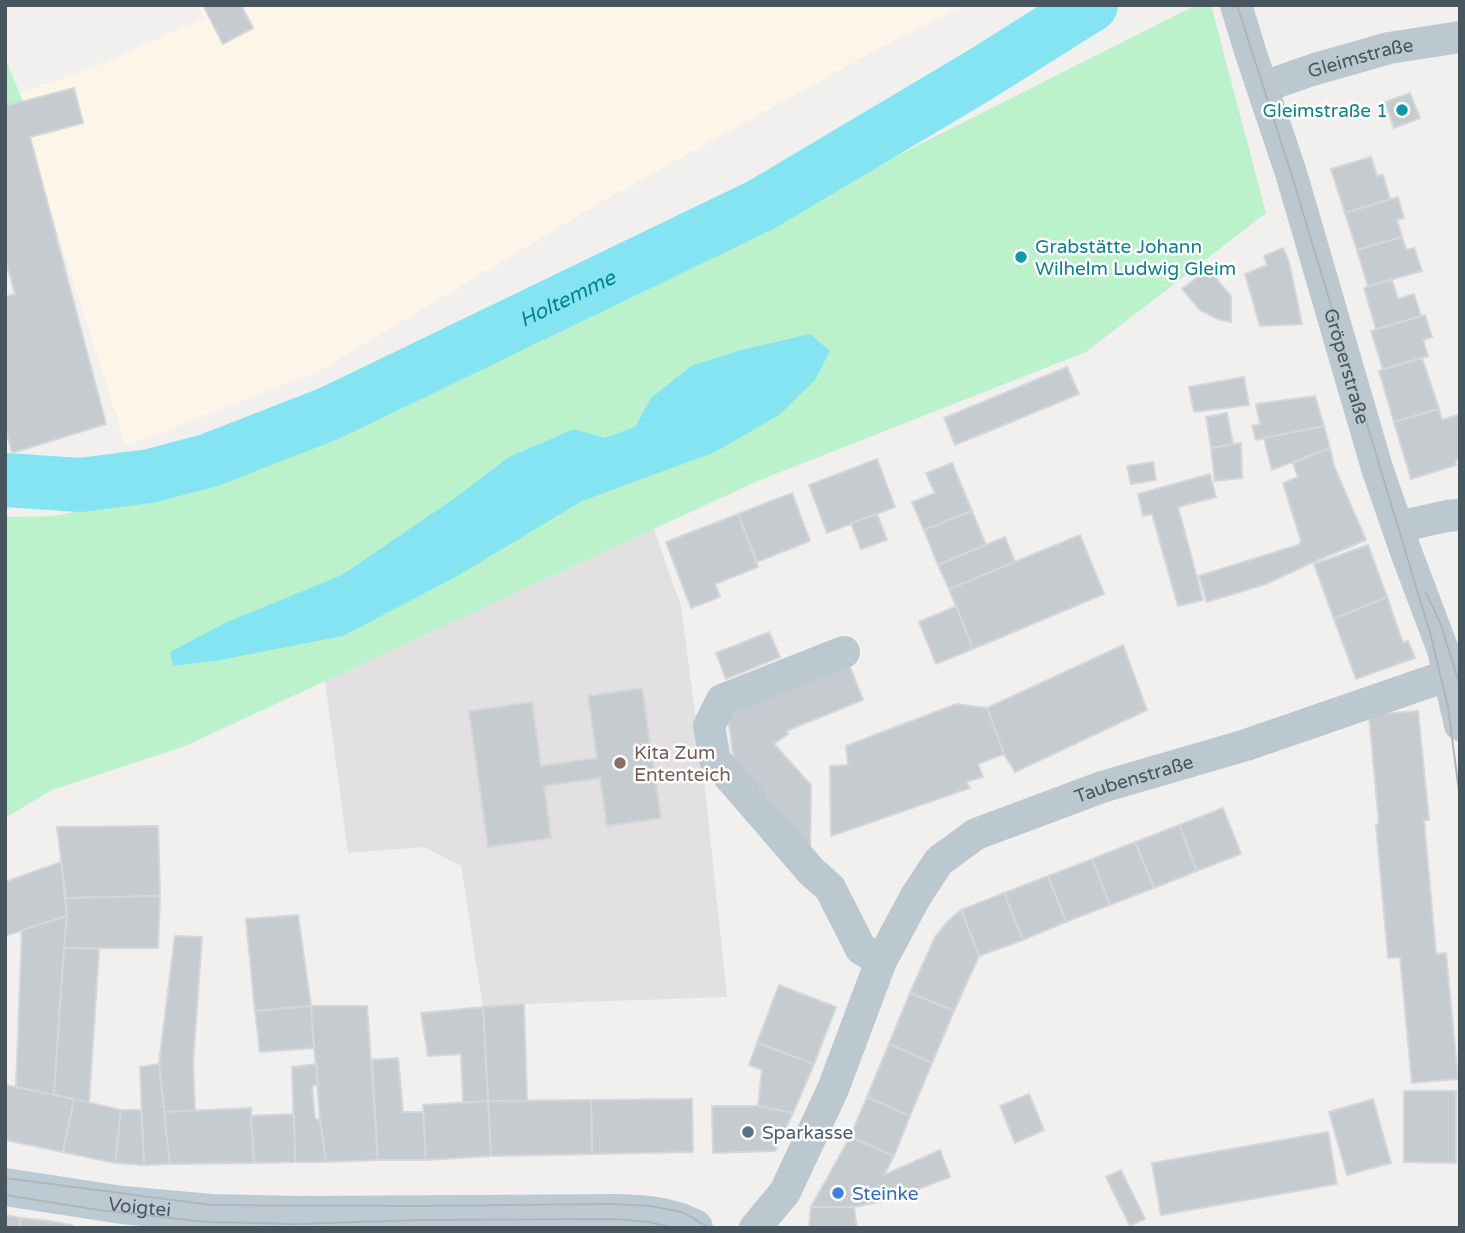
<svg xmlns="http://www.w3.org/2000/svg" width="1465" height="1233" font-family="'Varela Round',sans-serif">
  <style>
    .commercial { fill: #fdf5e8 }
    .education { fill: #e3e0e1 }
    .green { fill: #bbf2cb }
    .water { fill: #85e4f2 }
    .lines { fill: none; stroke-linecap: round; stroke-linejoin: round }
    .river { stroke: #85e4f2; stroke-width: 54 }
    .building { fill: #c6cbcf; stroke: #d3d6db; stroke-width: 2 }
    .street { stroke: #bcc8cf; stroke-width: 32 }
    .secondary { stroke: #bccad4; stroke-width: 38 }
    .tram { stroke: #b1b5ba; stroke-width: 2 }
    .culture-dot { fill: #0f9aa8; stroke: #fff; stroke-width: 2.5 }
    .education-dot { fill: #8d6e63; stroke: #fff; stroke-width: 2.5 }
    .service-dot { fill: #5c6f8a; stroke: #fff; stroke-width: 2.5 }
    .shop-dot { fill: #3f7fe0; stroke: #fff; stroke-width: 2.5 }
    .labels { text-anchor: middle; stroke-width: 5; stroke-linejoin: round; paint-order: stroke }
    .street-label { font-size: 19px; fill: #46555e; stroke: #fff }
    .culture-label { font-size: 19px; fill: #0d838f; stroke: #fff; text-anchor: end }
    .education-label { font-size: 19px; fill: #785e54; stroke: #fff; text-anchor: start }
    .service-label { font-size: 19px; fill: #4e5e75; stroke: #fff; text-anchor: start }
    .shop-label { font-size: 19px; fill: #366cbe; stroke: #fff; text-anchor: start }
    .water-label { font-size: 21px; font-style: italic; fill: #068293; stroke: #fff }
  </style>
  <rect width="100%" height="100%" fill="#f2efef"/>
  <polygon class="commercial" points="198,5 964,5 896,39 605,200 319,371 126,446 14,95 95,67 204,18"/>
  <polygon class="education" points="654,529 681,606 706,797 727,997 524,1004 483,1007 461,866 424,847 348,853 325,681"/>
  <g class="green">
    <polygon points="1196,5 1211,5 1266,213 1086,352 760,480 185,746 52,790 5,818 5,517 54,516 206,486 347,433"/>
    <polygon points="5,57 23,102 5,106"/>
  </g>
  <polygon class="water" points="810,334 830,351 815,380 779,415 715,452 582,501 459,575 343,636 220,660 173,666 170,652 227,622 342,575 455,498 509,457 574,429 605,438 635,427 651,398 691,366 738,351"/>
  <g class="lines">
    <path class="river" id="s1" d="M5 480 80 485 150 476 210 460 328 414 761 205 978 76 1091 5"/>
  </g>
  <g class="building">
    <polygon points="203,5 241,5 253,28 223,44"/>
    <polygon points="74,88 83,123 30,137 106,424 12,453 5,426 5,297 15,294 5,258 5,106"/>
    <polygon points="1410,93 1420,118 1394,128 1385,102"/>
    <polygon points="1371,157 1377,176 1383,175 1390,199 1345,213 1331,169"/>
    <polygon points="1398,197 1404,218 1397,220 1402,237 1357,250 1345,213"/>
    <polygon points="1402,237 1406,250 1414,248 1422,271 1368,286 1357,250"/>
    <polygon points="1283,248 1289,262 1302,324 1260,326 1245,274 1267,265 1264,256"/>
    <polygon points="1208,269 1231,296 1231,322 1220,320 1200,310 1182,289"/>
    <polygon points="1392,280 1398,299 1414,294 1421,316 1376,329 1364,288"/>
    <polygon points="1425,315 1432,337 1423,340 1428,356 1383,369 1371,331"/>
    <polygon points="1422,358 1439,409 1394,422 1379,371"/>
    <polygon points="1067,367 1079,394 955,445 944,418"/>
    <polygon points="1244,377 1249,405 1194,412 1189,387"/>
    <polygon points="1315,396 1324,426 1256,440 1252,426 1260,424 1256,404"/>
    <polygon points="1439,409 1442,420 1460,414 1460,458 1455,460 1456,465 1411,479 1394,422"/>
    <polygon points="1227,413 1233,444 1211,448 1206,417"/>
    <polygon points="1324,426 1330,448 1272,470 1264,438"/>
    <polygon points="1241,443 1242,478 1215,481 1211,448"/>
    <polygon points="1330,448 1334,466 1366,540 1311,563 1266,584 1207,602 1199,576 1298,545 1301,541 1283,483 1298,477 1293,463"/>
    <polygon points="877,459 895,507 827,533 809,485"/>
    <polygon points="1153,462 1156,480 1131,484 1127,466"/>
    <polygon points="952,463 972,511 924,530 912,502 935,493 926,473"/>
    <polygon points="1210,474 1216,497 1178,507 1203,600 1178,606 1152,514 1143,516 1138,494"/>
    <polygon points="792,493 810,541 757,562 738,514"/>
    <polygon points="972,511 986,545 938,565 924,530"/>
    <polygon points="738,514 758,567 715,584 720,597 691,608 666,542"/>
    <polygon points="877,514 887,540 861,549 851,523"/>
    <polygon points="1080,535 1104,594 973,649 949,589"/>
    <polygon points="1005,537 1015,562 949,589 938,565"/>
    <polygon points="1368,545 1387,597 1334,619 1314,564"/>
    <polygon points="1387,597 1403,643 1408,641 1415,658 1356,679 1334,619"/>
    <polygon points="956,606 973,649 936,664 919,622"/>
    <polygon points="769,632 780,657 726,679 716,653"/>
    <polygon points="1123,645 1147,710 1015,772 1004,754 987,708"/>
    <polygon points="846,657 863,700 786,731 788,734 774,744 811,785 810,856 736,779 728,715"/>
    <polygon points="642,688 661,818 607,826 600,778 544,786 551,838 488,847 469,711 532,702 541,766 597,758 588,696"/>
    <polygon points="956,704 987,708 1004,754 978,764 983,777 966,782 970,788 831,836 830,766 848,765 846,746"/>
    <polygon points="1418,711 1429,820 1424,820 1436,954 1446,953 1458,1079 1412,1083 1400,957 1388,958 1376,824 1379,824 1369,715"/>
    <polygon points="1223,808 1241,854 1197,871 1179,825"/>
    <polygon points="1179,825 1197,871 1154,888 1135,842"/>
    <polygon points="158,826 160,896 66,898 57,827"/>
    <polygon points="1135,842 1154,888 1110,905 1092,859"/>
    <polygon points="1092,859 1110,905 1066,922 1048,876"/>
    <polygon points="61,862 67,916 5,936 5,882"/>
    <polygon points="1048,876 1066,922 1023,940 1004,893"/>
    <polygon points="1004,893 1023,940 979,956 961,910"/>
    <polygon points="160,896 158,948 64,948 67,916 66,898"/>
    <polygon points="961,910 979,956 954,1011 910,993 935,937 948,921"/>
    <polygon points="298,915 311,1006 255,1011 246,919"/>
    <polygon points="67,916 64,948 54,1095 16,1087 22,930"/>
    <polygon points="175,936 202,937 193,1062 195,1111 164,1112 159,1064"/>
    <polygon points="64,948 99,949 89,1103 54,1095"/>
    <polygon points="779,985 836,1007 814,1064 757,1043"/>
    <polygon points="910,993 954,1011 932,1063 889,1044"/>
    <polygon points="524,1004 527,1102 488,1101 483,1007"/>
    <polygon points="311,1006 314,1048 260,1052 255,1011"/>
    <polygon points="311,1006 367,1006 378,1160 326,1162 320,1121"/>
    <polygon points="483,1007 488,1101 463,1103 461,1054 428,1056 421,1013"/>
    <polygon points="757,1043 814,1064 793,1113 758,1106 762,1070 749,1065"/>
    <polygon points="889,1044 932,1063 910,1116 867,1097"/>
    <polygon points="398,1058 403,1112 423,1112 426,1160 378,1160 372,1060"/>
    <polygon points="159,1064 170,1164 144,1165 140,1067"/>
    <polygon points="316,1064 318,1085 312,1086 315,1118 320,1121 326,1162 295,1162 292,1067"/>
    <polygon points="5,1085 74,1099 63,1152 5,1140"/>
    <polygon points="1404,1091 1456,1091 1456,1163 1404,1162"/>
    <polygon points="1029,1094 1044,1130 1015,1143 1000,1106"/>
    <polygon points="867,1097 910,1116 894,1156 850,1137"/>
    <polygon points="74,1099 121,1110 115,1163 63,1152"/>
    <polygon points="692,1099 693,1152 592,1154 591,1100"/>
    <polygon points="1373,1099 1391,1163 1347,1175 1329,1112"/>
    <polygon points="591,1100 592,1154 491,1156 488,1101"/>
    <polygon points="488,1101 491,1156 426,1160 423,1105"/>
    <polygon points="712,1106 758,1106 793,1113 775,1151 713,1153"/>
    <polygon points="251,1108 254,1163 170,1164 164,1112"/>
    <polygon points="121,1110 141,1110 144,1165 115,1163"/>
    <polygon points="294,1114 295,1162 254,1163 251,1116"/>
    <polygon points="1328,1132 1337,1184 1161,1215 1152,1163"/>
    <polygon points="850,1137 894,1156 884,1175 940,1150 950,1177 893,1199 854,1207 811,1207"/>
    <polygon points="1121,1170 1145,1219 1130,1226 1106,1177"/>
    <polygon points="811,1207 854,1207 857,1228 809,1228"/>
    <polygon points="5,1215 21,1218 19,1228 5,1228"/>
    <polygon points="21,1218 49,1221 48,1228 19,1228"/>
    <polygon points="49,1221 72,1225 72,1228 48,1228"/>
  </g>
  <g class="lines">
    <g class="street">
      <path id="s2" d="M1236 5 1251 54 1291 173 1377 468 1406 552 1443 650 1460 725"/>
      <path id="s3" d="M1263 87 1312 70 1389 48 1460 37"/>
      <polyline points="1398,527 1447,516 1460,515"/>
      <polyline points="844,652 722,700 709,726 715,760 811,871 830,888 861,949 881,961"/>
      <path id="s4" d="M755 1228 785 1192 833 1089 881 961 916 896 939 861 976 834 1102 787 1246 745 1449 675"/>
    </g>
    <path class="secondary" id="s5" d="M5 1187 122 1205 211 1213 299 1215 617 1213C645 1214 668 1215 694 1228"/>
    <g class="tram">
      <polyline points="1237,5 1291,173 1431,636 1448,707 1460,799"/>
      <polyline points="1426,593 1440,622 1460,686"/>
      <polyline points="5,1178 211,1205 420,1206 611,1204 651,1206 682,1212 710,1228"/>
      <polyline points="5,1195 99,1210 207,1222 295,1224 422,1220 616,1219 648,1222 674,1228"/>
    </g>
  </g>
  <g class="culture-dot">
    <circle cx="1402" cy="110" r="7"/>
    <circle cx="1021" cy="257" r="7"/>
  </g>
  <circle class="education-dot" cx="620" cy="763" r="7"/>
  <circle class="service-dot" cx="748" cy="1132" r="7"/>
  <circle class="shop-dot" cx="838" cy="1193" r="7"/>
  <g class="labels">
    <g class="street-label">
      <text dy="7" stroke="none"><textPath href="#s3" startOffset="102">Gleimstraße</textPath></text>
      <text dy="7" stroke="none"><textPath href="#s2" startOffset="378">Gröperstraße</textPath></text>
      <text dy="7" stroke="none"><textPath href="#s4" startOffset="626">Taubenstraße</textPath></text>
      <text dy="7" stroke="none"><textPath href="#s5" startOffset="136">Voigtei</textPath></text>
    </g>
    <g class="culture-label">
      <text x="1388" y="117">Gleimstraße 1</text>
      <text x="1035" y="253" text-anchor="start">Grabstätte Johann<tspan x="1035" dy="22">Wilhelm Ludwig Gleim</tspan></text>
    </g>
    <g class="education-label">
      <text x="634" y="759">Kita Zum<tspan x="634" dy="22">Ententeich</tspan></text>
    </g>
    <g class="service-label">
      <text x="762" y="1139">Sparkasse</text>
    </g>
    <g class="shop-label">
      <text x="852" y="1200">Steinke</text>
    </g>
    <g class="water-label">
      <text dy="7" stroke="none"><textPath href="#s1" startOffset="600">Holtemme</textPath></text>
    </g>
  </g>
  <rect width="1465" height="1233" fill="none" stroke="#46555e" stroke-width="14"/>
</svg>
